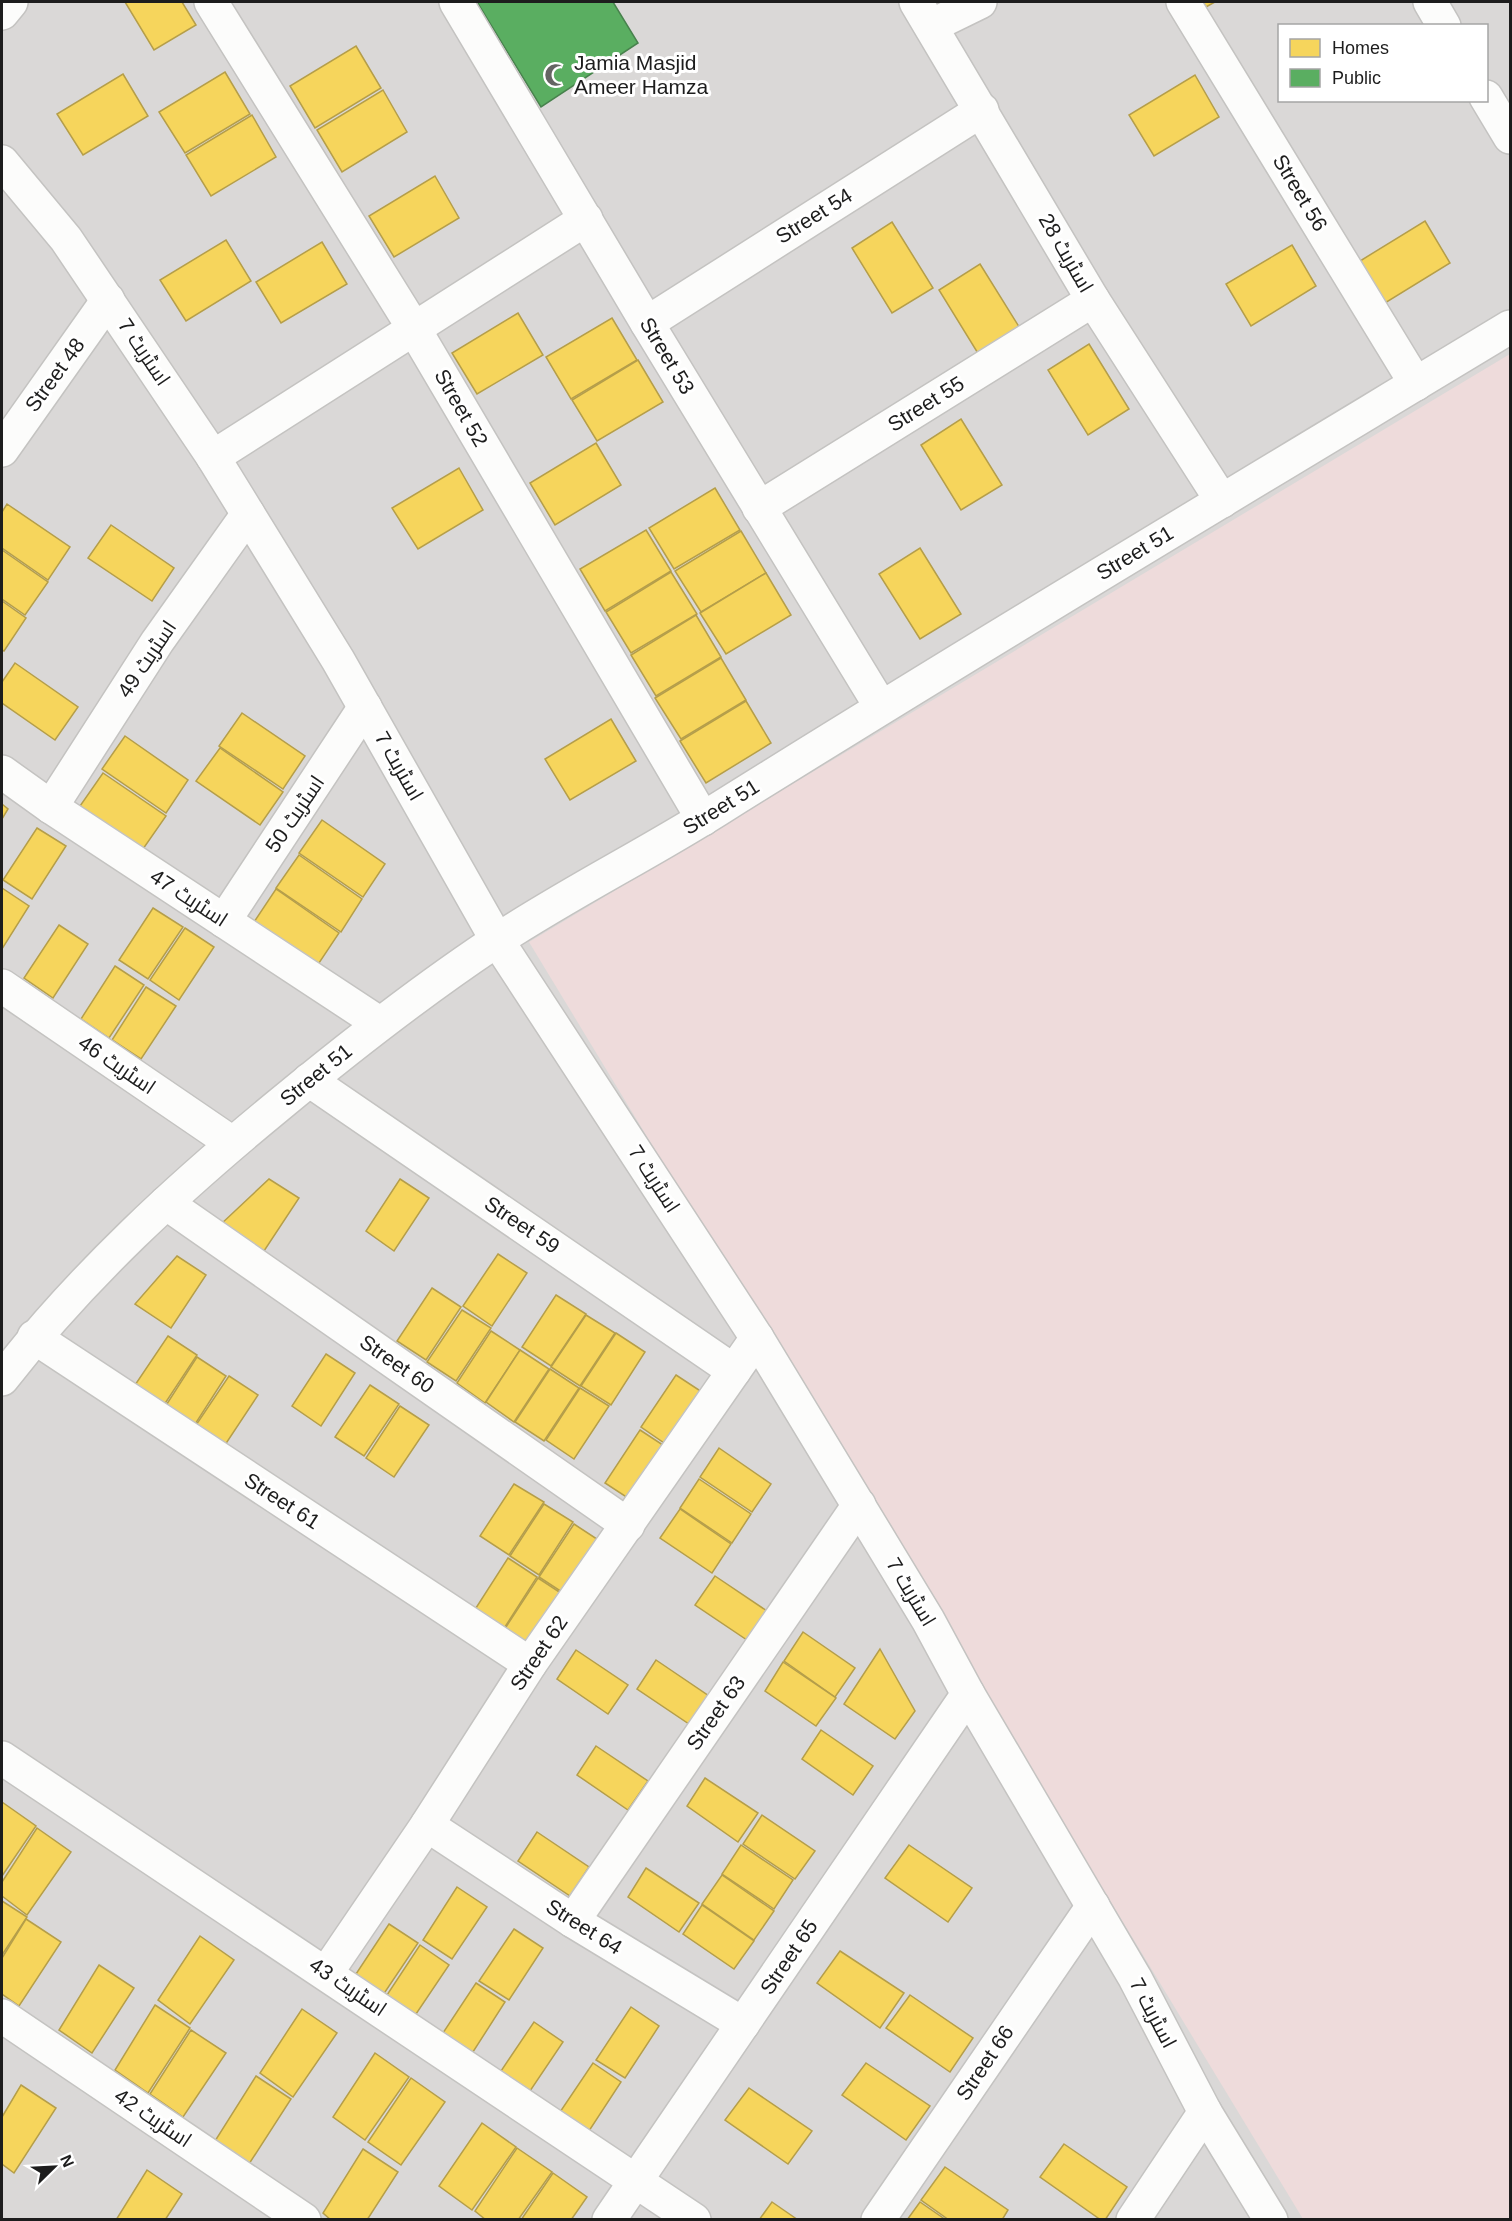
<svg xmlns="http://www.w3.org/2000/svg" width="1512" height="2221" font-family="Helvetica,Cairo,sans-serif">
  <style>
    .residential { fill: #dad8d7; fill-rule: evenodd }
    .commercial { fill: #eedbdb }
    .homes { fill: #f6d55c; stroke: #b59e49; stroke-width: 1.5 }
    .public { fill: #5aae61; stroke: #48824d; stroke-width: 1.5 }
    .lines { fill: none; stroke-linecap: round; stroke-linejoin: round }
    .minor-casing { stroke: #c4c3c1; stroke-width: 36 }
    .minor { stroke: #fcfcfb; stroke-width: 33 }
    .labels { text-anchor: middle; stroke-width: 6; stroke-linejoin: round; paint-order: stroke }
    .poi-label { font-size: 21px; fill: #1d1d1d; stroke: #fff; text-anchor: start }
    .street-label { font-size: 21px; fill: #1d1d1d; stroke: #fff }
  </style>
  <rect width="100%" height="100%" fill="#ebe8e5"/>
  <path class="residential" d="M2 2H1510V2219H2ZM1280 26H1486V100H1280Z"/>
  <polygon class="commercial" points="1510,354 1510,2219 1303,2219 529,942"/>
  <g class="homes">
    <polygon points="125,2 182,2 196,25 154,50"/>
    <polygon points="1203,2 1215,2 1206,7"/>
    <polygon points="356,46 381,88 315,128 290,86"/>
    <polygon points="225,72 250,114 185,153 159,112"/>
    <polygon points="123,74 148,116 83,155 57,114"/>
    <polygon points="1195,75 1219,117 1154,156 1129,115"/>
    <polygon points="383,90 407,132 342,172 317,130"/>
    <polygon points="252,115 276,157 211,196 186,155"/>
    <polygon points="435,176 459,218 394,257 369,216"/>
    <polygon points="1425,221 1450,263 1385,303 1360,261"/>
    <polygon points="892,222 933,288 892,313 852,248"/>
    <polygon points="226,240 251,281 186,321 160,280"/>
    <polygon points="322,242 347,284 281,323 256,282"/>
    <polygon points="1292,245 1316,286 1251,326 1226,284"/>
    <polygon points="980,264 1021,330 979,355 939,290"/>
    <polygon points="518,313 543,355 477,394 452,353"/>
    <polygon points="612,318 637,360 571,399 546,357"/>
    <polygon points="1089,344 1129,409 1088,435 1048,370"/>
    <polygon points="638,360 663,402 597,441 572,400"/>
    <polygon points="961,419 1002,485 961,510 921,445"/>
    <polygon points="596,443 621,485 555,525 530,483"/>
    <polygon points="459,468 483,510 418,549 392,508"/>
    <polygon points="715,488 740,530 674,569 649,528"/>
    <polygon points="7,504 70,547 48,580 2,548 2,512"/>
    <polygon points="111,525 174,568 152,601 88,558"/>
    <polygon points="646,530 671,571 605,611 580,569"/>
    <polygon points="741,531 766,573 701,612 675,571"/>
    <polygon points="920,548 961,614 920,639 879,574"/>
    <polygon points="2,550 48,582 25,615 2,599"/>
    <polygon points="671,572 697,614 631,653 606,612"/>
    <polygon points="766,573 791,615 726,654 700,613"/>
    <polygon points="2,601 26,618 4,651 2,650"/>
    <polygon points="696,615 721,657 656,696 631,655"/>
    <polygon points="721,658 746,700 681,739 655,698"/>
    <polygon points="15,663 78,707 55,740 2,703 2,682"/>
    <polygon points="746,701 771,743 706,783 680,741"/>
    <polygon points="242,713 305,756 283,789 219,746"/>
    <polygon points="611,719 636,761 570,800 545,759"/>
    <polygon points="125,736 188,780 166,813 102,769"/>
    <polygon points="220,748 283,792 260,825 196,781"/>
    <polygon points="103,773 166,816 143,849 80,806"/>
    <polygon points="2,804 8,809 2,819"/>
    <polygon points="322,820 385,864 363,897 299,853"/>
    <polygon points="37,828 66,846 32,899 3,880"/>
    <polygon points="299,855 362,899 341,932 276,888"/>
    <polygon points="2,888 29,906 2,949"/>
    <polygon points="276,889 339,933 317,966 254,922"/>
    <polygon points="153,908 183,927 148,979 119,960"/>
    <polygon points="59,925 88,944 53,998 24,978"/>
    <polygon points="185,928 214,947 179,1000 150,980"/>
    <polygon points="115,966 144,985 109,1038 81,1019"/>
    <polygon points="146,987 176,1006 141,1059 112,1040"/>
    <polygon points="269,1179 299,1198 264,1251 220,1225"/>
    <polygon points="400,1179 429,1198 394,1251 366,1231"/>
    <polygon points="498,1254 527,1273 492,1326 463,1306"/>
    <polygon points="177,1256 206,1275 171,1328 135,1304"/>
    <polygon points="432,1288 461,1307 426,1360 397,1341"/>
    <polygon points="556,1295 586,1314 551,1366 522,1347"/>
    <polygon points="462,1310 491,1328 456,1381 427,1362"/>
    <polygon points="586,1315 615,1333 580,1386 551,1367"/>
    <polygon points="491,1331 520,1350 485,1403 457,1383"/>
    <polygon points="616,1333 645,1352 611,1405 581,1386"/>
    <polygon points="168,1336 197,1355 162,1408 133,1388"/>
    <polygon points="520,1350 549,1369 514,1422 486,1402"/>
    <polygon points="326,1354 355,1373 321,1426 292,1406"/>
    <polygon points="197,1357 226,1376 192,1429 163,1410"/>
    <polygon points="550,1369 579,1388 544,1441 515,1422"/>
    <polygon points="676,1375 705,1394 670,1447 641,1427"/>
    <polygon points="229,1376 258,1395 223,1448 194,1428"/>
    <polygon points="370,1385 399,1404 364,1456 335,1437"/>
    <polygon points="580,1388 609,1406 574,1459 546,1440"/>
    <polygon points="400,1406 429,1425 394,1477 366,1458"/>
    <polygon points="640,1430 669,1449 634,1502 605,1483"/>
    <polygon points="719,1448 771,1484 752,1512 700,1477"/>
    <polygon points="699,1479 751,1514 732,1543 680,1508"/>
    <polygon points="514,1484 544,1502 509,1555 480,1536"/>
    <polygon points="544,1504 573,1522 539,1575 510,1556"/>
    <polygon points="680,1509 731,1544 712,1573 660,1538"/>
    <polygon points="574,1524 603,1543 568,1596 539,1577"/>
    <polygon points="508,1558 537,1577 503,1630 474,1611"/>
    <polygon points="715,1576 767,1611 747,1640 695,1605"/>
    <polygon points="538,1578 567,1597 533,1650 504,1630"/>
    <polygon points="803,1632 855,1668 835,1697 784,1661"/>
    <polygon points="880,1649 915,1711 895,1739 844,1704"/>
    <polygon points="576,1650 628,1685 608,1714 557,1679"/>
    <polygon points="656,1660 709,1696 689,1724 637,1689"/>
    <polygon points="783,1662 836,1698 816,1726 765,1691"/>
    <polygon points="821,1730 873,1766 853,1795 802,1759"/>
    <polygon points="596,1746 648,1781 628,1810 577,1775"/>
    <polygon points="705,1778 758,1813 738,1842 687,1806"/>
    <polygon points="2,1802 36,1826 2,1876"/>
    <polygon points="762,1815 815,1851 795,1879 743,1844"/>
    <polygon points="37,1828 71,1852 27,1915 2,1896 2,1882"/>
    <polygon points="537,1832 589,1867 570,1896 518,1861"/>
    <polygon points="741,1845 793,1880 774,1909 722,1874"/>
    <polygon points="909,1845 972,1888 948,1922 885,1878"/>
    <polygon points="646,1868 699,1903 679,1932 628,1897"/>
    <polygon points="722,1875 774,1911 754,1940 702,1904"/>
    <polygon points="457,1887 487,1907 452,1959 423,1940"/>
    <polygon points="2,1901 27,1917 2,1955"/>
    <polygon points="702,1905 754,1941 734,1969 683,1934"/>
    <polygon points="26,1919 61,1942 19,2006 2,1994 2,1958"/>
    <polygon points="389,1924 418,1943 383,1995 354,1977"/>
    <polygon points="514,1929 543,1948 509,2000 479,1981"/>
    <polygon points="200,1936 234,1960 190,2024 158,2000"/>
    <polygon points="420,1945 449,1965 414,2017 385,1998"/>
    <polygon points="840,1951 904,1993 880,2028 817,1983"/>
    <polygon points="99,1965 134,1988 92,2053 59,2030"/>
    <polygon points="476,1983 505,2002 471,2055 441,2036"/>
    <polygon points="910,1995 973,2038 950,2072 886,2028"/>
    <polygon points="155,2005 190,2028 148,2093 115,2070"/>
    <polygon points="631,2007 659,2026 625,2078 596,2060"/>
    <polygon points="302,2009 337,2033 293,2097 260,2073"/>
    <polygon points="534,2022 563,2042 528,2094 499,2074"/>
    <polygon points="191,2030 226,2053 183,2117 150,2094"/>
    <polygon points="375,2053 409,2077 365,2140 333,2117"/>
    <polygon points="593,2063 621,2082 587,2134 558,2115"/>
    <polygon points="866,2063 930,2106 906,2140 842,2095"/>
    <polygon points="256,2076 291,2099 249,2164 215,2141"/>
    <polygon points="411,2078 445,2102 401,2165 368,2142"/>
    <polygon points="21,2085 56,2108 14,2173 2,2164 2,2117"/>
    <polygon points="749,2088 812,2131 788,2164 725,2120"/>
    <polygon points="482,2123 516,2147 472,2210 439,2186"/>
    <polygon points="1064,2144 1127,2187 1105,2220 1101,2220 1040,2177"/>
    <polygon points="517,2148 552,2172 518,2220 486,2220 475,2211"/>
    <polygon points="363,2149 398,2172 367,2220 331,2220 323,2213"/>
    <polygon points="945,2167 1008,2210 1002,2220 949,2220 921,2200"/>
    <polygon points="147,2170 182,2194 165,2220 116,2220"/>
    <polygon points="553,2173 587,2197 571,2220 521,2220"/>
    <polygon points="772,2202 798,2220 759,2220"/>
    <polygon points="920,2202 946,2220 907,2220"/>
  </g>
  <polygon class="public" points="477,2 613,2 638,43 541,107"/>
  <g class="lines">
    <g class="minor-casing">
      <g id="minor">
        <polyline points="211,2 413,327 703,819"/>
        <polyline points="456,2 647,323 881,707"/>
        <polyline points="916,2 1093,300 1222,501"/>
        <polyline points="1183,2 1416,384"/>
        <polyline points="1430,2 1444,26"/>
        <polyline points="2,13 11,2"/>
        <polyline points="931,26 980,2"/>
        <polyline points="1486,97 1510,137"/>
        <polyline points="2,162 66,239 213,457 338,660 497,940 757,1338 928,1620 968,1694 1135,1978 1205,2112 1271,2220"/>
        <polyline points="647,323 982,110"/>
        <polyline points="2,450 108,300"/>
        <polyline points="213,457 586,219"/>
        <polyline points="759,508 1093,300"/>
        <polyline points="2,772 51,807 379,1023"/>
        <polyline points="51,807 157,642 248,514"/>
        <polyline points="224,921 365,707"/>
        <polyline points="2,986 232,1143"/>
        <polyline points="309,1080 734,1371"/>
        <polyline points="166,1203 628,1525"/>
        <polyline points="34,1337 530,1664"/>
        <path d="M2 1379C82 1276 178 1188 279 1105 348 1048 418 993 493 943 565 895 644 856 717 810 979 646 1245 487 1510 327"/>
        <polyline points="2,1758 694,2220"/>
        <polyline points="427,1825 573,1921 743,2024"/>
        <polyline points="573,1921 859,1505"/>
        <polyline points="327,1972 427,1825 530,1664 757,1338"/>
        <polyline points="2,2016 304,2220"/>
        <polyline points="609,2220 968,1694"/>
        <polyline points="878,2220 1093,1906"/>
        <polyline points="1133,2220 1205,2112"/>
      </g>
    </g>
    <use href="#minor" class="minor"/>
  </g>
  <defs>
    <g id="mosque-bare" transform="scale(1.8)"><path d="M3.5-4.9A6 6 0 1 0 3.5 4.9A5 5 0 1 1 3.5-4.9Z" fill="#656463" stroke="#fff" stroke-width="2.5" paint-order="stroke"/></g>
  </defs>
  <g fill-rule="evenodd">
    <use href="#mosque-bare" x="556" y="75"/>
  </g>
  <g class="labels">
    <g class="poi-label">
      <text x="574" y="70">Jamia Masjid<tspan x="574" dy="24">Ameer Hamza</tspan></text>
    </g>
    <g class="street-label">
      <text transform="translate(1300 193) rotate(59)" y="7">Street 56</text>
      <text transform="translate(814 216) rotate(-32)" y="7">Street 54</text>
      <text transform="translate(1066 253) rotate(60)" y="7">اسٹریٹ 28</text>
      <text transform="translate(144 352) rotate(56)" y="7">اسٹریٹ 7</text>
      <text transform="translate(667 356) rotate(59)" y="7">Street 53</text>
      <text transform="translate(55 375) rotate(-54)" y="7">Street 48</text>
      <text transform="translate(926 404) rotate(-32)" y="7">Street 55</text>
      <text transform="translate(461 408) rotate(60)" y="7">Street 52</text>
      <text transform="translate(1135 553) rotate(-31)" y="7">Street 51</text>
      <text transform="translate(147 659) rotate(-56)" y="7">اسٹریٹ 49</text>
      <text transform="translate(399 766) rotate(60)" y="7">اسٹریٹ 7</text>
      <text transform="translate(721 807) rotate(-32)" y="7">Street 51</text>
      <text transform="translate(295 814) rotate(-56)" y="7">اسٹریٹ 50</text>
      <text transform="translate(189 898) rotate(33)" y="7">اسٹریٹ 47</text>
      <text transform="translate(117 1065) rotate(34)" y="7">اسٹریٹ 46</text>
      <text transform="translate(316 1075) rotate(-39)" y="7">Street 51</text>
      <text transform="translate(654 1179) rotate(57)" y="7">اسٹریٹ 7</text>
      <text transform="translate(522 1225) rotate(34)" y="7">Street 59</text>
      <text transform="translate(397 1364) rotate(35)" y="7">Street 60</text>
      <text transform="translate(282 1501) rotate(33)" y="7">Street 61</text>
      <text transform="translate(911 1592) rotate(59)" y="7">اسٹریٹ 7</text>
      <text transform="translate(539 1653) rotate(-56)" y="7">Street 62</text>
      <text transform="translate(716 1713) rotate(-55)" y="7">Street 63</text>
      <text transform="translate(584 1927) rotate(32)" y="7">Street 64</text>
      <text transform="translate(789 1957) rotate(-56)" y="7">Street 65</text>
      <text transform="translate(348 1987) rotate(34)" y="7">اسٹریٹ 43</text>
      <text transform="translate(1153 2013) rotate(62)" y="7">اسٹریٹ 7</text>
      <text transform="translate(985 2063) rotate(-56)" y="7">Street 66</text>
      <text transform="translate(153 2118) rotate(34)" y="7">اسٹریٹ 42</text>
    </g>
  </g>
  <rect width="1512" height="2221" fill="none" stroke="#1d1d1d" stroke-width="6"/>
  <rect x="1278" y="24" width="210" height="78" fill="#ffffff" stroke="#a5a5a5" stroke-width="1.5"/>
  <rect x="1290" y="39" width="30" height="18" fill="#f6d55c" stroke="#a5a5a5" stroke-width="1.5"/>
  <text x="1332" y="54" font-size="18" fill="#1d1d1d">Homes</text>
  <rect x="1290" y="69" width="30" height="18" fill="#5aae61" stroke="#a5a5a5" stroke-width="1.5"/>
  <text x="1332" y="84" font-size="18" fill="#1d1d1d">Public</text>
  <g transform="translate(54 2167) rotate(66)" stroke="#ffffff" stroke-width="4.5" paint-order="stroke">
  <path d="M0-4.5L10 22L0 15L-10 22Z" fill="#1d1d1d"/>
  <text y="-9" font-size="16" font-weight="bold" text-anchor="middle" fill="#1d1d1d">N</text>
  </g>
</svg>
